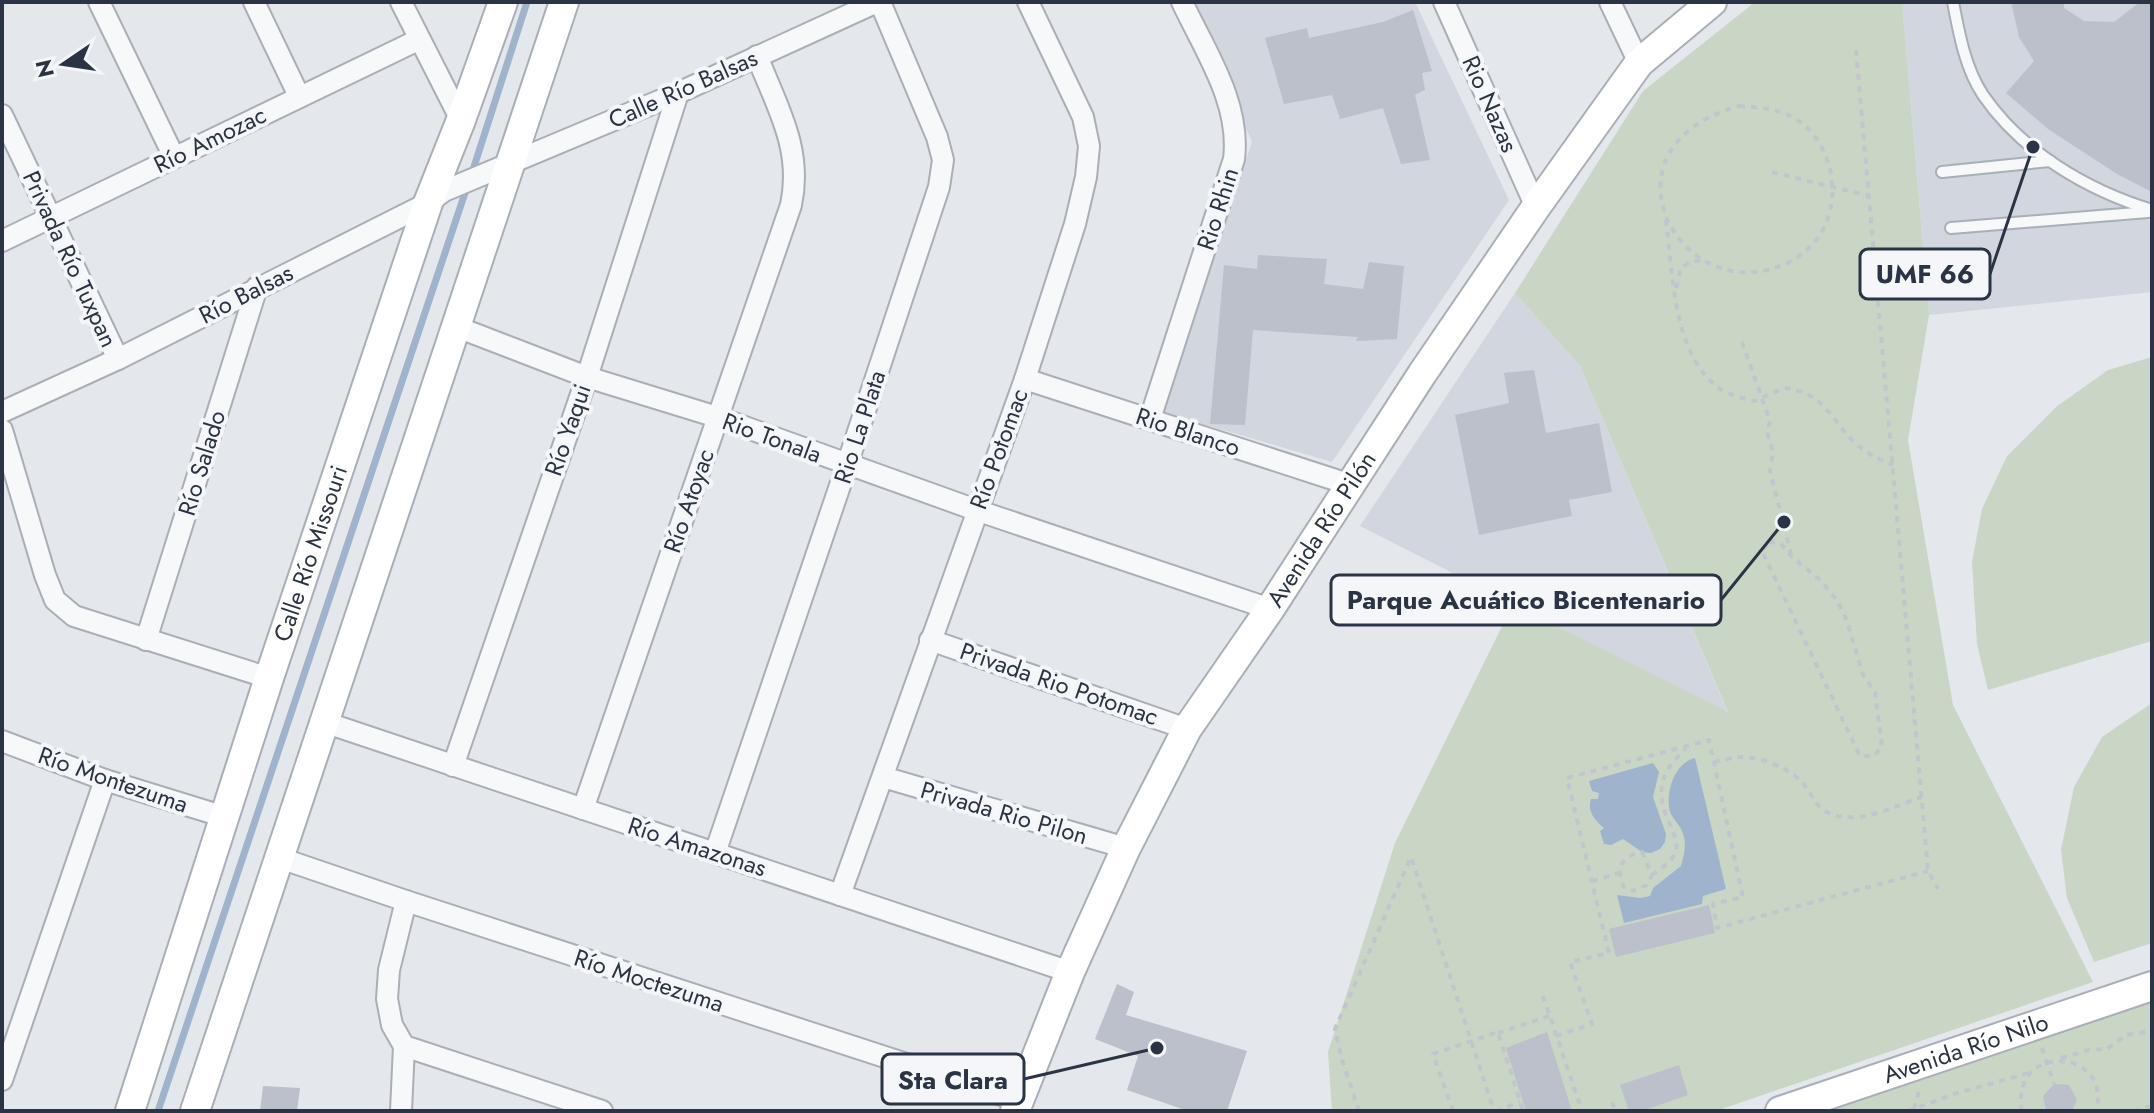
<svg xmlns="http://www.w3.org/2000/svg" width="2154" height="1113" font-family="Jost,sans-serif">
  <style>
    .built { fill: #d2d6de }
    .green { fill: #c9d6c5 }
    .water { fill: #9fb4cc }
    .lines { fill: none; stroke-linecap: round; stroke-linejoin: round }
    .stream { stroke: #9fb4cc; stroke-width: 7 }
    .building { fill: #bbc0ca }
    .lane-casing { stroke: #a9aeb7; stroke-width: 14 }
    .street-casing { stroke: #a9aeb7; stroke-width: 24 }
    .secondary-casing { stroke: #a9aeb7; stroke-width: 32 }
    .path { stroke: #c2c5cb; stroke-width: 4; stroke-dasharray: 6 6; stroke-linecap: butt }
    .lane { stroke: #f7f8fa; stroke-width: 10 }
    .street { stroke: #f7f8fa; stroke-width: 20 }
    .secondary { stroke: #fff; stroke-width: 28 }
    .labels { text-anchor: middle; stroke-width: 8; stroke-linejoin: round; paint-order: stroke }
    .street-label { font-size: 24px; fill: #2b3445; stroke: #f4f6f9 }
    .leader { fill: none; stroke: #2b3445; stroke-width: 3 }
    .callout-dot { fill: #2b3445; stroke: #f4f6f9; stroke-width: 3 }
    .callout { fill: #f4f6f9; stroke: #2b3445; stroke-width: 3 }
    .callout-label { font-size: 26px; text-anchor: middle; font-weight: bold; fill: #2b3445 }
  </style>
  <rect width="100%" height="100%" fill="#e4e7ec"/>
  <g class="built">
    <polygon points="1191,2 1415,2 1509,200 1332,462 1162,412 1252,142"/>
    <polygon points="1902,2 2152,2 2152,292 1929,315"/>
    <polygon points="1515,293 1580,366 1728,713 1360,526"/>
  </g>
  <g class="green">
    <polygon points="1755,2 1902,2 1929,315 1908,440 1953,705 2093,982 1716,1111 1332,1111 1328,1052 1395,843 1513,604 1728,712 1580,366 1515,293 1643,91"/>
    <polygon points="2152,357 2152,641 1988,690 1977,644 1972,562 1982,509 2007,456 2056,407 2108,370"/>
    <polygon points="2152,703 2152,943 2094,962 2067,898 2061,850 2074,787 2102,737"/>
    <polygon points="2152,991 2152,1111 1795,1111"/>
  </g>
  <g class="water">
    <path d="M1695 758 1726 889 1703 896 1702 904 1624 923 1617 895 1640 898 1650 896 1653 888 1681 866C1684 855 1687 845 1683 834 1681 825 1673 820 1670 812 1665 793 1674 763 1695 758Z"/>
    <path d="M1653 763 1659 772 1653 797 1666 834 1665 842 1660 849 1651 853 1642 852 1623 839 1611 845 1604 844 1600 831 1604 828C1595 820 1587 812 1591 799H1598L1599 793 1592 791 1589 781Z"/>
  </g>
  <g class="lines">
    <g class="stream">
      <polyline points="471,176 527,2"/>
      <polyline points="158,1111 467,187"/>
    </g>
  </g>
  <g class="building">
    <polygon points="2011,2 2064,2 2064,8 2084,21 2114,22 2140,2 2152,2 2152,192 2117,174 2048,129 2006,93 2034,61 2019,37"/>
    <polygon points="1413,10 1432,71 1422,73 1425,90 1415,95 1430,160 1401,164 1383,108 1340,119 1332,95 1284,104 1265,38 1307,28 1309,38 1383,22"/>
    <polygon points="1258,255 1327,259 1324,284 1363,289 1369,262 1404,266 1397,339 1356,341 1358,337 1253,330 1245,425 1210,424 1224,265 1257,269"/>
    <polygon points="1534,370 1546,433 1599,423 1612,492 1569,500 1572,516 1479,535 1455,415 1509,403 1504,373"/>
    <polygon points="1709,905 1715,933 1616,957 1609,929"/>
    <polygon points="1117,984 1134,992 1126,1015 1247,1051 1227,1111 1188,1111 1127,1090 1138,1056 1095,1039"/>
    <polygon points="1547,1032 1572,1111 1526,1111 1506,1048"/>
    <polygon points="1679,1065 1688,1095 1642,1111 1629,1111 1620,1085"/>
    <polygon points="2054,1084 2069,1085 2077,1100 2072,1111 2046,1111 2043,1096"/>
    <polygon points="263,1086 300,1088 297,1111 260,1111"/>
  </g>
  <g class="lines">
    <g class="lane-casing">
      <g id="lane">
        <path d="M1953 2C1959 33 1965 68 1983 95 2022 152 2087 190 2152 210"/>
        <polyline points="1942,172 2050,161"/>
        <polyline points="1951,228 2148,212"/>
      </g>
    </g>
    <g class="street-casing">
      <g id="street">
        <polyline points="99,2 174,157"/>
        <polyline points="254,2 299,96"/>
        <polyline points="401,2 461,120"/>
        <polyline points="1444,2 1536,207"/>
        <polyline points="1610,2 1639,63"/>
        <polyline points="2,115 118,359"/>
        <polyline points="2,241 418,40"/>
        <polyline points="457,327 587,377 717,417 976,510 1270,609"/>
        <polyline points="1025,379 1351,485"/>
        <polyline points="2,412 118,359 428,203 444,191 678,93 877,2"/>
        <path d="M1150 419 1234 159C1241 103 1205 51 1182 2"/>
        <polyline points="2,430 45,575 55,600 74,616 269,678"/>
        <polyline points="146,640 257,287"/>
        <polyline points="930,640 1187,729"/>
        <polyline points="324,722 1070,972"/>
        <polyline points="2,741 105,780 225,817"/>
        <polyline points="453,766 587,377 678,93"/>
        <polyline points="883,777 1126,848"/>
        <path d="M583 809 791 205C803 149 777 107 757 56"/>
        <polyline points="715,853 847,465 939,187 943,160 937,137 880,2"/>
        <polyline points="280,858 406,901 1020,1101"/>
        <polyline points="840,895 1025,379 1075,224 1086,177 1089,146 1083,117 1028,2"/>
        <polyline points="404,1046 602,1111"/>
        <polyline points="2,1080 105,780"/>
        <polyline points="401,1111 404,1046 392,1025 387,999 389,970 406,901"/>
      </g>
    </g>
    <g class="secondary-casing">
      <g id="secondary">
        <path id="s1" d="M130 1111 269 678 428 203 461 120 503 2"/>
        <polyline points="195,1111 564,2"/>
        <path id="s2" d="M1015 1111 1070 972 1126 848 1187 729 1270 609 1422 374 1536 207 1639 63 1712 2"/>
        <path id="s3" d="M1780 1111 2152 986"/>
      </g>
    </g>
    <g class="path">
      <polyline points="1856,50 1928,871 1938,889"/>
      <path d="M1739 106C1755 107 1771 108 1786 114 1823 129 1839 175 1830 211 1824 236 1807 254 1785 264 1680 311 1590 147 1739 106Z"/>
      <polyline points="1772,172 1869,196"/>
      <path d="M1666 220C1673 272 1672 354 1719 388 1728 395 1743 398 1754 401L1784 388C1826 393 1829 418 1855 443 1866 453 1878 459 1893 465"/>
      <polyline points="1676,288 1681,268 1691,261 1702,261"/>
      <polyline points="1742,342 1770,421 1767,432 1773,452 1770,471 1791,554"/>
      <polygon points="1769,542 1780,543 1791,556 1820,580 1837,600 1847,621 1863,675 1875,692 1882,747 1874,756 1860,756 1762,551"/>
      <path d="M1714 762C1722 760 1731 758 1739 757 1761 756 1793 769 1806 787 1813 797 1818 810 1831 814 1860 825 1895 806 1922 797"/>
      <path d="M1642 852 1652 875 1647 885 1633 891 1623 886C1616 866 1622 856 1642 852Z"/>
      <path d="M1652 875C1660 869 1671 863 1675 853 1684 833 1649 808 1666 773 1670 764 1680 755 1686 748"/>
      <polyline points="1592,881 1619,873"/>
      <polyline points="1543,996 1582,1111"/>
      <polyline points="1498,1033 1549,1016"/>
      <polyline points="1556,1036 1592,1024 1570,962 1609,953 1567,778 1709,740 1743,897 1713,904 1717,928 1928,871"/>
      <polyline points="2042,1048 2054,1084"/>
      <polyline points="2061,1058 2089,1050 2107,1049 2126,1035 2152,1031"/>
      <polyline points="1612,1102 1615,1111"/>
      <polyline points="1914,1109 1919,1091"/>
      <polyline points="1359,1111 1342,1060 1335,1029 1411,857 1494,1111"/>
      <polyline points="1453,1111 1433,1054 1498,1032 1523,1111"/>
      <polyline points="1496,1111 1520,1102"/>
      <polyline points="1908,1111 1957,1093 2029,1073"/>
      <path d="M2022 1111C2009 1042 2113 1047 2096 1111"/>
      <polyline points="2134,1111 2152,1106"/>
    </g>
    <use href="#lane" class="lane"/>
    <use href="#street" class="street"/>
    <use href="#secondary" class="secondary"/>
  </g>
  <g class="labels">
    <g class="street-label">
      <text transform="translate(683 89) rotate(-24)" y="8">Calle Río Balsas</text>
      <text transform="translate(1490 104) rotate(66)" y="8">Rio Nazas</text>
      <text transform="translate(210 140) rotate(-26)" y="8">Río Amozac</text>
      <text transform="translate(1218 209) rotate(-72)" y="8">Rio Rhin</text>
      <text transform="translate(70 259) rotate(65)" y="8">Privada Río Tuxpan</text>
      <text transform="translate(246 294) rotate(-27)" y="8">Río Balsas</text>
      <text transform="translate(860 427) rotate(-72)" y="8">Rio La Plata</text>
      <text transform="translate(568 430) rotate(-71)" y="8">Río Yaqui</text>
      <text transform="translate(1188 432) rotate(18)" y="8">Rio Blanco</text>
      <text transform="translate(772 438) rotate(20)" y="8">Rio Tonala</text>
      <text transform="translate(999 449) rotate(-70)" y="8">Río Potomac</text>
      <text transform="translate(202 463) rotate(-73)" y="8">Río Salado</text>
      <text transform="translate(689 501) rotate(-71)" y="8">Río Atoyac</text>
      <text dy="8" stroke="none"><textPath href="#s2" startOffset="660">Avenida Río Pilón</textPath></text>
      <text dy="8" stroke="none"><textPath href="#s1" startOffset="586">Calle Río Missouri</textPath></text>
      <text transform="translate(1059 684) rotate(19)" y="8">Privada Rio Potomac</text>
      <text transform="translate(113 780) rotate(19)" y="8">Río Montezuma</text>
      <text transform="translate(1004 813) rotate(16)" y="8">Privada Rio Pilon</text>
      <text transform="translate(697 847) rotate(18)" y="8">Río Amazonas</text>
      <text transform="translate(649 981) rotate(18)" y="8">Río Moctezuma</text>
      <text dy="8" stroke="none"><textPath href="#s3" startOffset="196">Avenida Río Nilo</textPath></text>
    </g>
  </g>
  <path class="leader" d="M2033 147L1990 274M1784 522L1721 600M1157 1048L1024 1079"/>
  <g class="callout-dot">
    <circle cx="2033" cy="147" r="8"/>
    <circle cx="1784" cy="522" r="8"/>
    <circle cx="1157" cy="1048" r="8"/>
  </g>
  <g class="callout">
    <rect x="1860" y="249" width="130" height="50" rx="8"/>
    <rect x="1331" y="575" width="390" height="50" rx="8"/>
    <rect x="882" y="1054" width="142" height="50" rx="8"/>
  </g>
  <g class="callout-label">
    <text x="1925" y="283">UMF 66</text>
    <text x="1526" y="609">Parque Acuático Bicentenario</text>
    <text x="953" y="1089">Sta Clara</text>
  </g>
  <rect width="2154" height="1113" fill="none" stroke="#2b3445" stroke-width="8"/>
  <g transform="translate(64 64) rotate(257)" stroke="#f4f6f9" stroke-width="6" paint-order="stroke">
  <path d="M0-6L14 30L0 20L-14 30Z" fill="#2b3445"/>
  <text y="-12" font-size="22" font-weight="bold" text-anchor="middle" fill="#2b3445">N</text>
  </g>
</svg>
